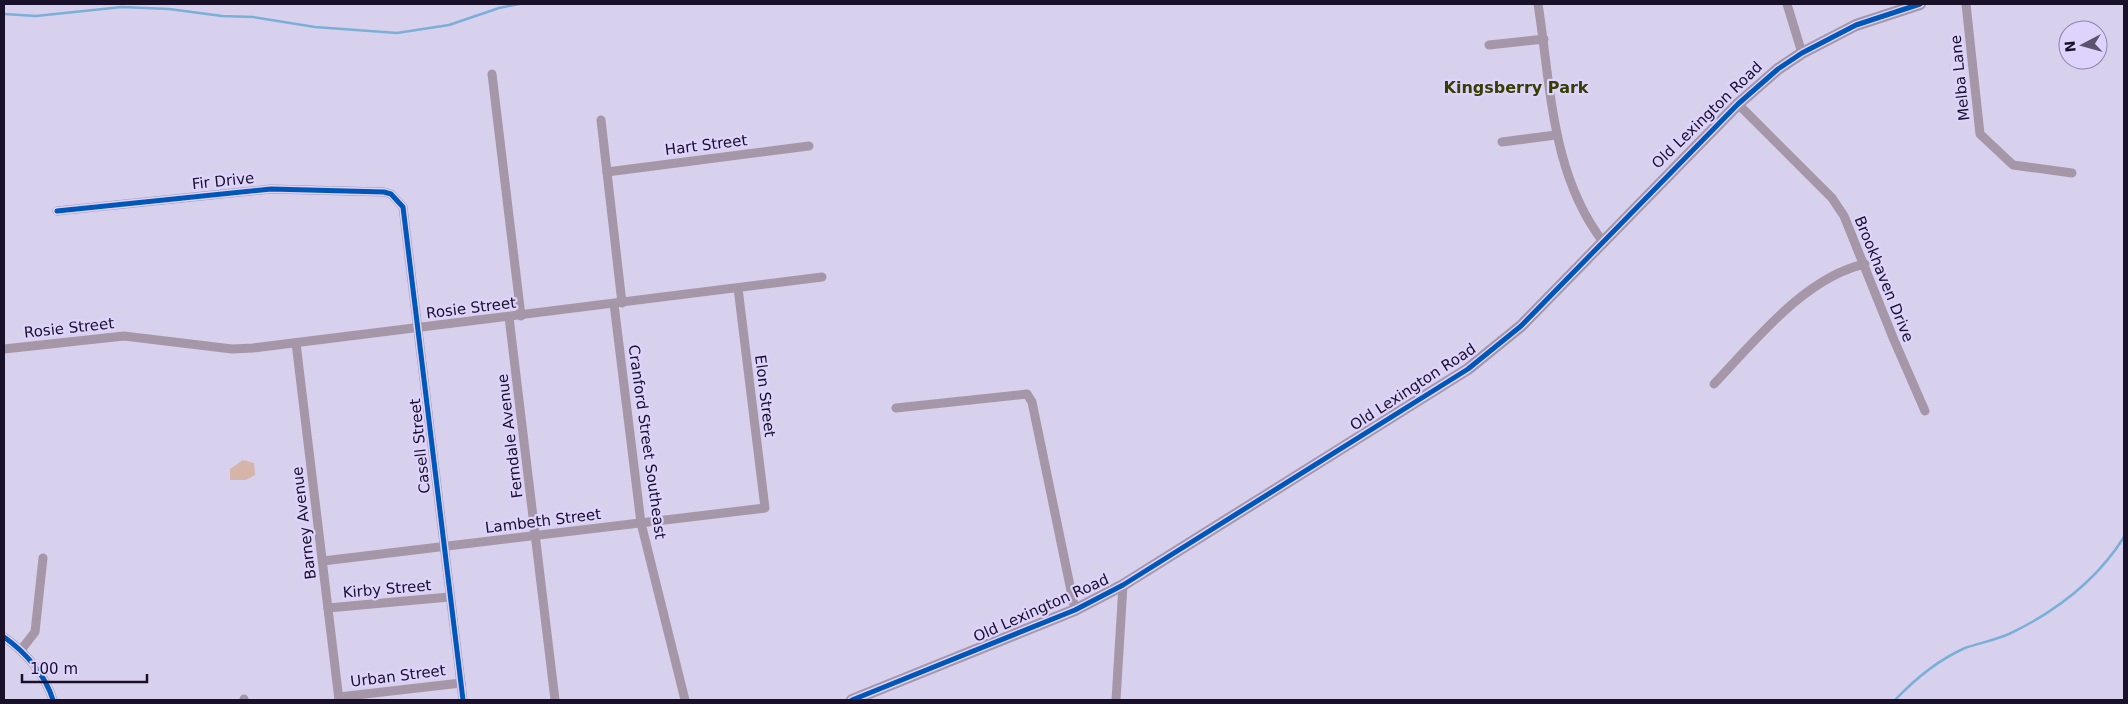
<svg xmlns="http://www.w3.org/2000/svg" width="2128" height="704" font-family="'DejaVu Sans',sans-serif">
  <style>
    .green { fill: #d7b4a9 }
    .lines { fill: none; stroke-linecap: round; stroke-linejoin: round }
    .stream { stroke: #7bafd8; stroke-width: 2.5 }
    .street { stroke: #a597a7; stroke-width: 9 }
    .secondary { stroke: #a596a8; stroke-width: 12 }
    .cycleway-casing { stroke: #ded3fd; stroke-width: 8 }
    .cycleway { stroke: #0057b8; stroke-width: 5 }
    .labels { text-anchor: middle; stroke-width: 4.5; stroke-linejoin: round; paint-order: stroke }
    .street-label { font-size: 15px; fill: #191029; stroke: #ded3fd }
    .neighbourhood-label { font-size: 16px; font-weight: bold; fill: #363e00; stroke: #ded3fd }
  </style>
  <rect width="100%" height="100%" fill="#d8d1ee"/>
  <polygon class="green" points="243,460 254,463 255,475 246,480 230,480 230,469"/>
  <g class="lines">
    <g class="stream">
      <polyline points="4,14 36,16 122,7 169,9 222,16 253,17 315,27 397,33 449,25 499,8 519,4"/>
      <path d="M1895 700C1915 679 1938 660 1965 648 1980 643 1995 640 2009 634 2055 612 2097 580 2124 537"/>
    </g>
    <g class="street">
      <path d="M1538 4C1551 86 1551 175 1604 243"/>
      <polyline points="1787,4 1802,53"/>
      <polyline points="1966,4 1980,134 2013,165 2072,173"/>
      <polyline points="1489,45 1544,39"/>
      <polyline points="492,74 521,316"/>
      <polyline points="1738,104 1832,198 1844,216 1894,340 1925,411"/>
      <polyline points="601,120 622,303"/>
      <polyline points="1502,142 1556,135"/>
      <polyline points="607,172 809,146"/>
      <polyline points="57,211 271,189 384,192 391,194 403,207 463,700"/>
      <polyline points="614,304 641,523 685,700"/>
      <polyline points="509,317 555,700"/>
      <polyline points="296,343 339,700"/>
      <polyline points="4,349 124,336 232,349 253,348 822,277"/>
      <path d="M1714 384C1755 341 1805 277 1865 264"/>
      <polyline points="896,408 1027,394 1032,402 1075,610"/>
      <polyline points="323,561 765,508 738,288"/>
      <polyline points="328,608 449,597"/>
      <path d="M4 637C25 652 45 674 53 700"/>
      <polyline points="21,650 35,632 43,558"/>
      <polyline points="339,697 461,683"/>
      <polyline points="244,699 244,700"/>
      <polyline points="1116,700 1123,585"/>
    </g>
    <polyline class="secondary" points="852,700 1075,610 1123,585 1468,369 1521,326 1738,104 1778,69 1802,53 1856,25 1920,4"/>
    <g class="cycleway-casing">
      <g id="cycleway">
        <polyline points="57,211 271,189 384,192 391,194 403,207 463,700"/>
        <path d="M4 637C25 652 45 674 53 700"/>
        <polyline points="852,700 1075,610 1123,585 1468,369 1521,326 1738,104 1778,69 1802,53 1856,25 1920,4"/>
      </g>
    </g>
    <use href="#cycleway" class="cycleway"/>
  </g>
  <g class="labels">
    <g class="street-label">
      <text transform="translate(1960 78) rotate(-96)" y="5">Melba Lane</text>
      <text transform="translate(1707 115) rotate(-44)" y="5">Old Lexington Road</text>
      <text transform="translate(706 145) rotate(-7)" y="5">Hart Street</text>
      <text transform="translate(223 181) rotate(-6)" y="5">Fir Drive</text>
      <text transform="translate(1884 279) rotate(68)" y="5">Brookhaven Drive</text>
      <text transform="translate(471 308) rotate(-7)" y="5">Rosie Street</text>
      <text transform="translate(69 328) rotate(-6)" y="5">Rosie Street</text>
      <text transform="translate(1413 387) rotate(-33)" y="5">Old Lexington Road</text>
      <text transform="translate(765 396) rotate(83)" y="5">Elon Street</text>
      <text transform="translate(510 436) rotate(-97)" y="5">Ferndale Avenue</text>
      <text transform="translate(647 442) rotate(82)" y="5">Cranford Street Southeast</text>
      <text transform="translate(420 446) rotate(-96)" y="5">Casell Street</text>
      <text transform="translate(543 521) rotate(-7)" y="5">Lambeth Street</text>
      <text transform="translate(304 523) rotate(-97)" y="5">Barney Avenue</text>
      <text transform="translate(387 589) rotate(-5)" y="5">Kirby Street</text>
      <text transform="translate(1041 608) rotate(-24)" y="5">Old Lexington Road</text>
      <text transform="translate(398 676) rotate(-7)" y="5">Urban Street</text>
    </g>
    <g class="neighbourhood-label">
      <text x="1516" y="93">Kingsberry Park</text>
    </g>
  </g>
  <rect width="2128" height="704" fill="none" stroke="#191029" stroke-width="10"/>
  <g transform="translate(2083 45) rotate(264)"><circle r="24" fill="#ded3fd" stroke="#8f85a8"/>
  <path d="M0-4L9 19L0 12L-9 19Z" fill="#5c546e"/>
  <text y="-8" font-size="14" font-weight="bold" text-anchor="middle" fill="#191029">N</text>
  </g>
  <path d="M22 674v8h125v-8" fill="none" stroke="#191029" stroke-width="2.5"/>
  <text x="30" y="674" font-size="15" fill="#191029" stroke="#ded3fd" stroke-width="4" paint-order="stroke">100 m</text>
</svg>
